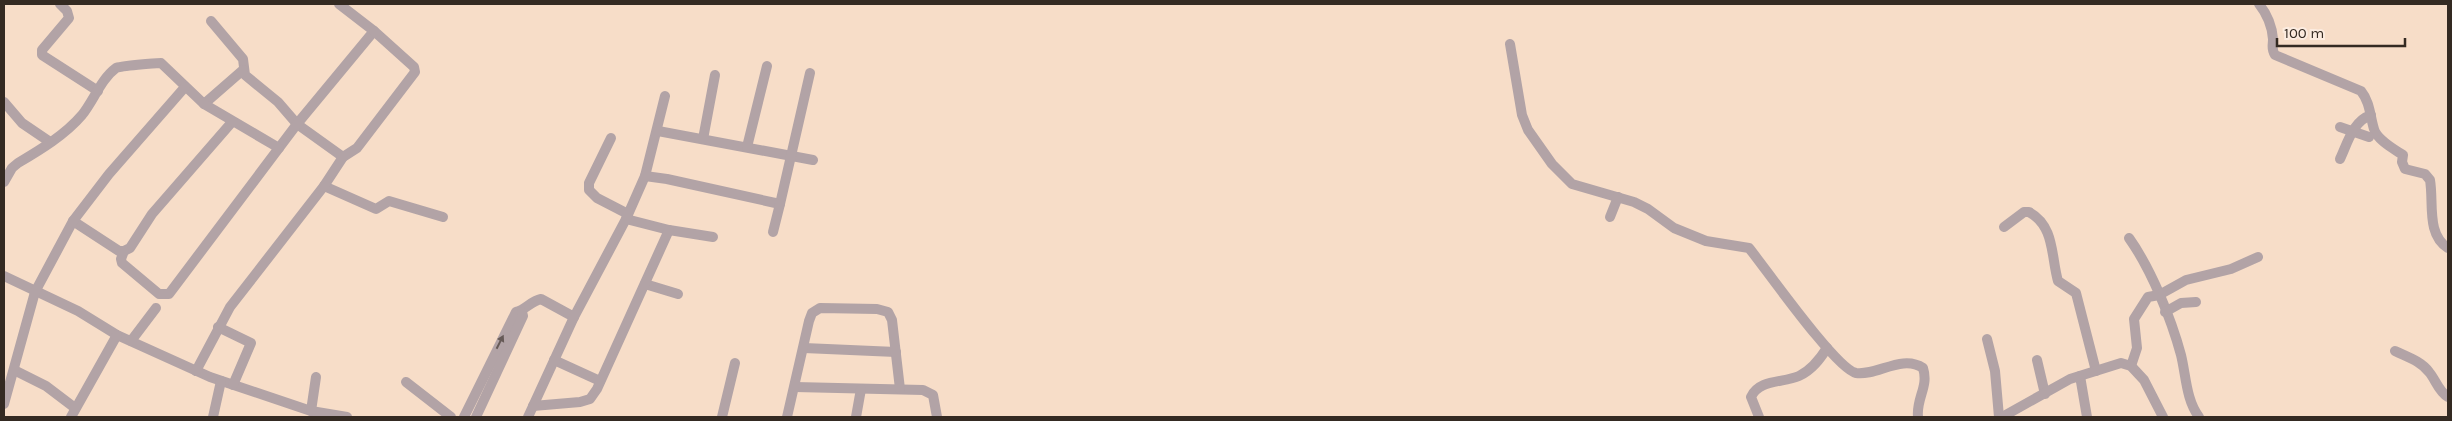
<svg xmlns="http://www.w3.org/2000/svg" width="2452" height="421" font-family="Karla,sans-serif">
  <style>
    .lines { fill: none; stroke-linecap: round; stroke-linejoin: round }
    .minor { stroke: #b2a3a6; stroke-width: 10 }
    .oneway { fill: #665a57 }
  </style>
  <rect width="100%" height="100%" fill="#f7ddc8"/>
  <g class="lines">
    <g class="minor">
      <polyline points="60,4 67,11 69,18 42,50 42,55 98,91"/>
      <path d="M2259 4C2267 14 2272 26 2273 39 2273 46 2271 49 2275 55L2361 91C2370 102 2370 116 2374 129 2377 140 2394 149 2403 155L2402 162 2405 169 2425 174 2430 180C2434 203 2426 234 2448 248"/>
      <polyline points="211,21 243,59 245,75 278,102 297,124 343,157"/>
      <path d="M1510 44 1522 115 1528 130 1552 164 1572 184 1634 202 1648 209 1674 228 1706 241 1749 248C1766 269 1836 369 1856 373 1877 376 1902 354 1923 368 1929 387 1916 398 1918 417"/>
      <polyline points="4,102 22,123 50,142"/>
      <polyline points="204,104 243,70"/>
      <polyline points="232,122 152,214 130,248 124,251 121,259 122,263 159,294 169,294 297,124 374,31 339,4"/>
      <polyline points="2340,127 2369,137"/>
      <polyline points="658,131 813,160"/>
      <polyline points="611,138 589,183 589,190 597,198 628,214"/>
      <polyline points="703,139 715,75"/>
      <polyline points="747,147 767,66"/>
      <path d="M2340 159C2348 142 2353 121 2371 115"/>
      <polyline points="645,176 667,179 780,204 810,73"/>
      <path d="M4 182 12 168 18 163C40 150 65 135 82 115 94 100 101 79 116 68 120 66 155 63 161 63L204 104 279 148"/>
      <polyline points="324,186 376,209 389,201 443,217"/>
      <polyline points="1610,217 1618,197"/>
      <polyline points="626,219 669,230 713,237"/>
      <polyline points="73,221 119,251 124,251"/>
      <path d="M2004 227 2024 212H2029C2055 226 2051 257 2058 281L2076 293 2096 371"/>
      <polyline points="773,232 780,204"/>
      <path d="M2129 238C2151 269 2171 318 2181 355 2186 375 2186 400 2199 417"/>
      <polyline points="4,276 78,311 117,335 210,377 311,411 347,417"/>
      <polyline points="645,284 678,294"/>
      <polyline points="2165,312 2181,303 2196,302"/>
      <polyline points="218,327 251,343 233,385"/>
      <polyline points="1987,339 1995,371 1999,417"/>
      <polyline points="131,341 156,308"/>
      <polyline points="804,348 896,352"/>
      <path d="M2395 351C2407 357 2421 361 2429 372 2436 380 2438 391 2448 397"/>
      <polyline points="554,360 600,381"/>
      <polyline points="2037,360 2045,394"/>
      <polyline points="2131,366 2137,348 2134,319 2148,297 2159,295 2186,280 2231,269 2258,257"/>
      <polyline points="14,370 46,386 75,408"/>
      <polyline points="196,371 230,307 324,186 343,157 357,148 415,72 414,67 374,31"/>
      <polyline points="2080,376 2087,417"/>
      <polyline points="406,382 451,417"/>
      <polyline points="795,387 923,390 933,395 937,417"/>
      <polyline points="4,404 35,292 73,221 109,174 185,87"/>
      <polyline points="533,406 580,402 590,399 597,389 669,230"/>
      <polyline points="311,411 316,377"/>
      <polyline points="71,417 117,335"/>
      <polyline points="213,417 221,381"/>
      <path d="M464 417 516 312C525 310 531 301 541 299L574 317"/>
      <polyline points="476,417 523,316 522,312"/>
      <polyline points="528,417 574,317 626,219 645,176 665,96"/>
      <polyline points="722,417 735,363"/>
      <polyline points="787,417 809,321 812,313 820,308 877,309 888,312 892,320 900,389"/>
      <polyline points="856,417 861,389"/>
      <path d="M1759 417 1751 397C1759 379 1783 383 1799 376 1812 370 1820 359 1827 348"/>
      <polyline points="2002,417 2070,379 2121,363 2131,366 2144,380 2163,417"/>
    </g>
  </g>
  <defs><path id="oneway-solid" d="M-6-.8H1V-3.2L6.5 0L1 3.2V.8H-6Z" transform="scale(1.25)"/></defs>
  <use class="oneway" href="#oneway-solid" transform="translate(500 342) rotate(-63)"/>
  <rect width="2452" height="421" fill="none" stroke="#342a22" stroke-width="10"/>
  <path d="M2277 38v8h128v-8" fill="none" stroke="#342a22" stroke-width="2.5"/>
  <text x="2284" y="38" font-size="15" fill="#342a22" stroke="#fcece0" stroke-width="4" paint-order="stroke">100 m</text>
</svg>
